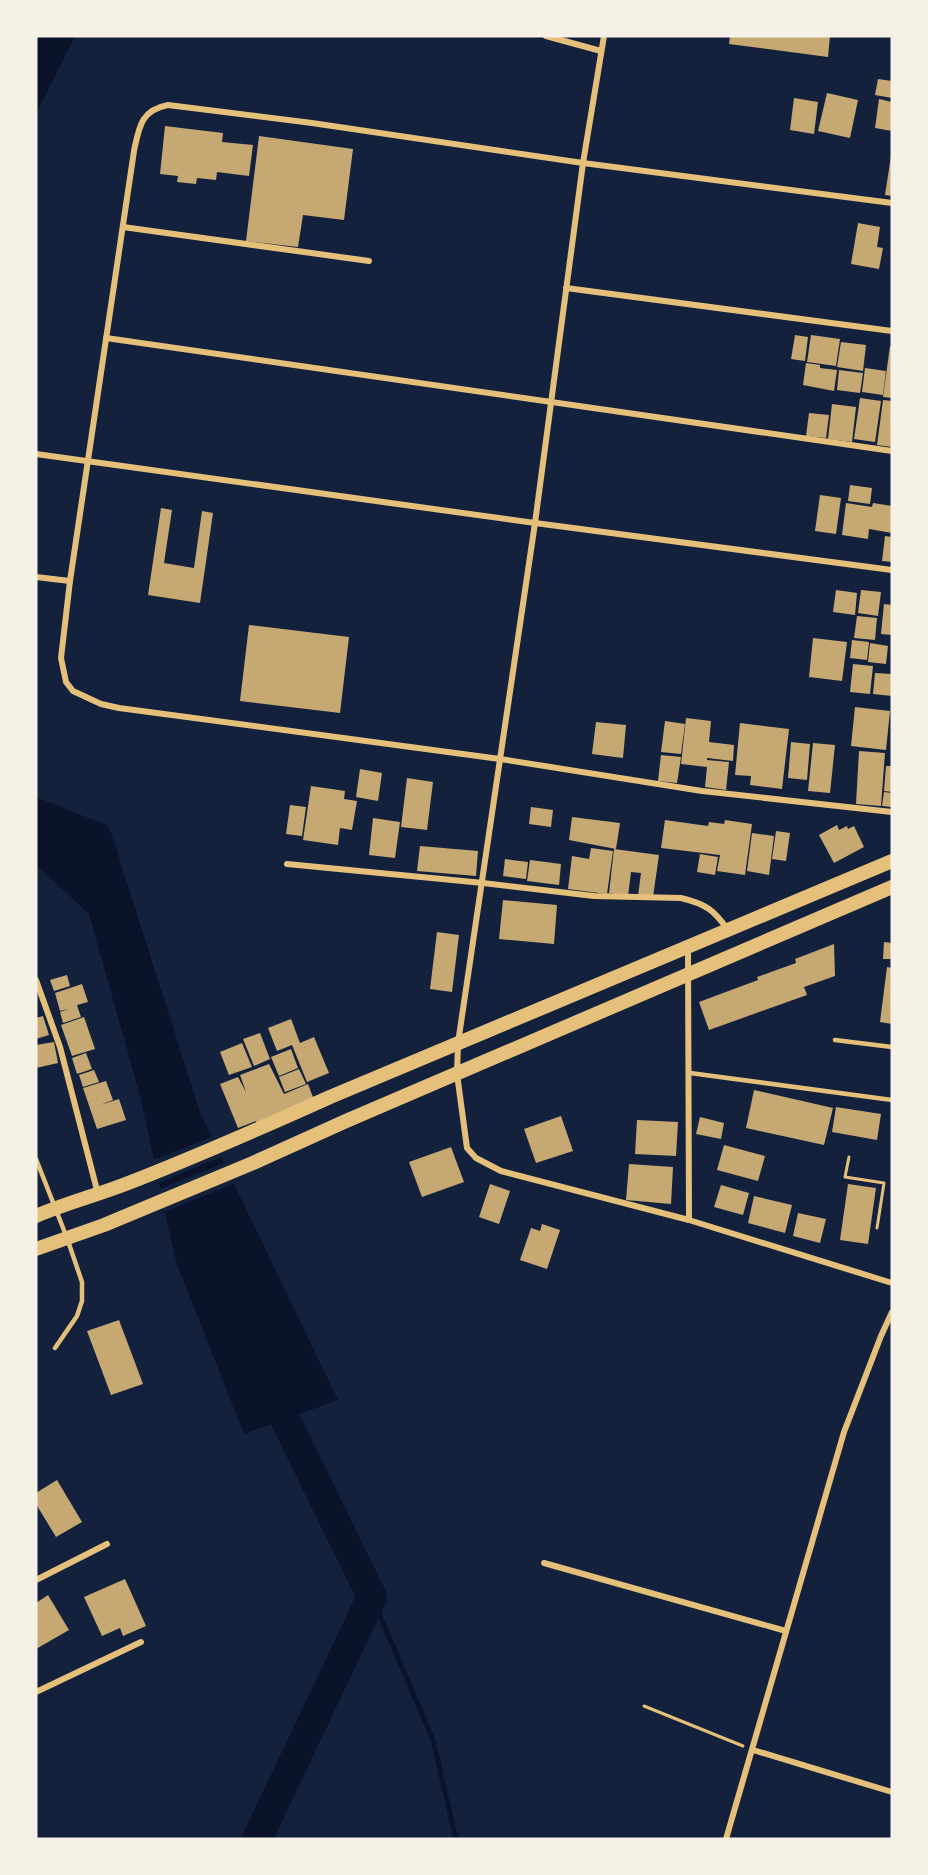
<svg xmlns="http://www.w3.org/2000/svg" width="928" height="1875" font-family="Poppins,sans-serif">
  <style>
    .water { fill: #0b132b }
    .pier { fill: #14213d }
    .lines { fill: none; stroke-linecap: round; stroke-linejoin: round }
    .stream { stroke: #0b132b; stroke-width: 5 }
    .river { stroke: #0b132b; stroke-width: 30 }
    .building { fill: #c6a872 }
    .path { stroke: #e5c07b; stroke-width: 3 }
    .service { stroke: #e5c07b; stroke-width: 4.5 }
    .minor { stroke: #e5c07b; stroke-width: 6 }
    .primary { stroke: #e5c07b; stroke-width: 14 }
  </style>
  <rect width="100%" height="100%" fill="#14213d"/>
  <g class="water">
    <polygon points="36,36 75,36 36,114"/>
    <polygon points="36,797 109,826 201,1115 338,1400 244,1434 176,1262 140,1096 89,914 36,865"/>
  </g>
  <g class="pier">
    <polygon points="214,1136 224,1156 156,1184 151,1161"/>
    <polygon points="227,1162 237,1182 162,1213 157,1190"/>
  </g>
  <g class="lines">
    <polyline class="stream" points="372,1597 433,1740 456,1839"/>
    <polyline class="river" points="257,1839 372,1597 285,1419 272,1380"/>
  </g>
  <g class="building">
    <polygon points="730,36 830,36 828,57 729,44"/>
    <polygon points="878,79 892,81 892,98 875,95"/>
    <polygon points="827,93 858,100 850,138 818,131"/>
    <polygon points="794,98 818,102 814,134 790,130"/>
    <polygon points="879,99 892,102 892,131 875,128"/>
    <polygon points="165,126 223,133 222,142 253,145 249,176 217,172 216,180 197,178 196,184 177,182 178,176 160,174"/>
    <polygon points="259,136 353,149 344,220 303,215 298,247 246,241"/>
    <polygon points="891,156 892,157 892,196 885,195"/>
    <polygon points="858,223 880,227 877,247 883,248 879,269 851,264"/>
    <polygon points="795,335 808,337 805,361 791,359"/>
    <polygon points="811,335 840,339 836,366 807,362"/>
    <polygon points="841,342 866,345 863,371 837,367"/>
    <polygon points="890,346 892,347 892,398 883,397"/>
    <polygon points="806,363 820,365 820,368 837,370 834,391 803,385"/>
    <polygon points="865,368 886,371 883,395 862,392"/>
    <polygon points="839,370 863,373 860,393 837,390"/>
    <polygon points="860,398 881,401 875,442 854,439"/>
    <polygon points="883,400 892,401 892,447 877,445"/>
    <polygon points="832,404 856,407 852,442 828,439"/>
    <polygon points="809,413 829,415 826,438 806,436"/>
    <polygon points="850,485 872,488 870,504 848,501"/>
    <polygon points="820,495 841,498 836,534 815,531"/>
    <polygon points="846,503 872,507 873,503 892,506 892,533 869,529 868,539 842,535"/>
    <polygon points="161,508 172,510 164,563 194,568 202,511 213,513 200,603 148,595"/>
    <polygon points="885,536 892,537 892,562 882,561"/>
    <polygon points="836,590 857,593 855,615 833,612"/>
    <polygon points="861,590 881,592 878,616 858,613"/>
    <polygon points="884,604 892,605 892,635 881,634"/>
    <polygon points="857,616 877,618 875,640 854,638"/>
    <polygon points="249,625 349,637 340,713 240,701"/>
    <polygon points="813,638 847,642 842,681 809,677"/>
    <polygon points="852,640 869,642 867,660 850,658"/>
    <polygon points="870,643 888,646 886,664 868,662"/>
    <polygon points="853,664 873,666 870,694 850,692"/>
    <polygon points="875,673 892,674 892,696 873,694"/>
    <polygon points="855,707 890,711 886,750 851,746"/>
    <polygon points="686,718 711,721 709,742 734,745 733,761 707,758 707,760 729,762 726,790 705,787 707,767 681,764"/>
    <polygon points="665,721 685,724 681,754 661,752"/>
    <polygon points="596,722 626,725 623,758 592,754"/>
    <polygon points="740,723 789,729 782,789 750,785 751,776 735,775"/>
    <polygon points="791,742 810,744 807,780 788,778"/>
    <polygon points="813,743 835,745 830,793 808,791"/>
    <polygon points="859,751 885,753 881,806 856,804"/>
    <polygon points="661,755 681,757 677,783 658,781"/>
    <polygon points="886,766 892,766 892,792 884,791"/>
    <polygon points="360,769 382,773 378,801 356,797"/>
    <polygon points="407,778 433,782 427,830 401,827"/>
    <polygon points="311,786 345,791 344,799 357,801 352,830 340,828 338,845 303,840"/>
    <polygon points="884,792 892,793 892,807 882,806"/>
    <polygon points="290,805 306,807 302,836 286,834"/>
    <polygon points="531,807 553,810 551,827 529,824"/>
    <polygon points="572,817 620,823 616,849 569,840"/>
    <polygon points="373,818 400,822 395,858 369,855"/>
    <polygon points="665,820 708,826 709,822 724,824 725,820 752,824 745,875 717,871 720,855 661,848"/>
    <polygon points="837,825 839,830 847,826 848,829 854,826 864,847 834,863 819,835"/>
    <polygon points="776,831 790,833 786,861 772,859"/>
    <polygon points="752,833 774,836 769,875 747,871"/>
    <polygon points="420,846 478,851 476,876 417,871"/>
    <polygon points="591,848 613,851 607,894 568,889 572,856 589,859"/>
    <polygon points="614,849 659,855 653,897 638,896 641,873 631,872 628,896 609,893"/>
    <polygon points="700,854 718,857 715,875 697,872"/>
    <polygon points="505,859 528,862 526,879 503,876"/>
    <polygon points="530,860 561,864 559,885 527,881"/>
    <polygon points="503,900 557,905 554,944 499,939"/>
    <polygon points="437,932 459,935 452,992 430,989"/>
    <polygon points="884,942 892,943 892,959 883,959"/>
    <polygon points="834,944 835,976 804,987 807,995 709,1030 699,1002 758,980 757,977 796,963 795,959"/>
    <polygon points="887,967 892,968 892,1024 880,1022"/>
    <polygon points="67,975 70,986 54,991 50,980"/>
    <polygon points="82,984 88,1002 77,1005 81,1017 63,1023 60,1012 68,1009 60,1011 55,993"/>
    <polygon points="43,1016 49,1035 36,1039 36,1018"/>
    <polygon points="84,1017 95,1049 72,1056 61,1025"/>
    <polygon points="291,1019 300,1043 314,1037 329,1073 307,1082 292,1045 277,1051 268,1028"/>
    <polygon points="260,1033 270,1059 254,1066 243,1039"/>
    <polygon points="54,1042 58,1063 36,1068 36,1045"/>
    <polygon points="242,1043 252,1067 229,1075 220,1052"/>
    <polygon points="291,1049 298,1068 279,1076 271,1057"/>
    <polygon points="86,1053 92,1069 77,1074 72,1058"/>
    <polygon points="269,1064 284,1094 308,1084 314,1100 257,1124 256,1121 238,1128 220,1084 238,1077 246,1092 240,1075"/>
    <polygon points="299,1069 306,1084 285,1092 279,1077"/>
    <polygon points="94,1070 99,1082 83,1087 79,1075"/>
    <polygon points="106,1081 113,1100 100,1105 119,1099 126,1120 97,1129 83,1088"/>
    <polygon points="754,1090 833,1108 824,1145 746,1128"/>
    <polygon points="836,1107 881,1114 877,1140 832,1132"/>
    <polygon points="561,1116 573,1151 536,1163 524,1129"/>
    <polygon points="700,1117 724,1123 721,1139 696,1134"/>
    <polygon points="637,1120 678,1122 676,1156 635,1154"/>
    <polygon points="724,1145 765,1156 758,1181 717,1170"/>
    <polygon points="451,1147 464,1182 422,1197 409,1162"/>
    <polygon points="629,1164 673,1167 671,1204 626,1200"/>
    <polygon points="490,1184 510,1191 499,1224 479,1217"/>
    <polygon points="848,1184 876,1188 868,1244 840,1240"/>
    <polygon points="721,1185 749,1193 743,1215 714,1207"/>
    <polygon points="754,1196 792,1205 785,1233 748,1223"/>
    <polygon points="798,1213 826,1219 820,1243 793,1236"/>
    <polygon points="542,1224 560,1230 547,1269 520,1260 531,1228 540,1231"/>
    <polygon points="119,1320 143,1384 111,1395 87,1331"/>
    <polygon points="57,1480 82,1522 56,1537 36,1504 36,1493"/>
    <polygon points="125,1579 146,1626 123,1636 120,1628 102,1636 84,1597"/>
    <polygon points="48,1595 69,1630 36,1649 36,1603"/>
  </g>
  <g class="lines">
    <g class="path">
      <polyline points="849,1157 845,1177 884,1183 877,1228"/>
      <polyline points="644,1706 743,1746"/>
    </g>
    <g class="service">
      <polyline points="835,1040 892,1047"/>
      <polyline points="690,1073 892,1100"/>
      <polyline points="36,1159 67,1238 82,1282 82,1301 77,1316 55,1348"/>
    </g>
    <g class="minor">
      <polyline points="546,36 601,51"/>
      <polyline points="604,36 583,163 535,523 458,1043 457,1074 467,1148 476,1158 501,1171 689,1220 892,1283"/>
      <path d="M892 203 583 163 312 123 168 105C141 110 139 127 134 151L70 581 61 658 66 682 73 691 101 704 119 708 500 759 702 791 892 812"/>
      <polyline points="123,227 369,261"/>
      <polyline points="566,288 892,331"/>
      <polyline points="106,338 892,451"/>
      <polyline points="36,454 535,523 892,570"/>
      <polyline points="36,577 70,581"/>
      <path d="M287 864 483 883 594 896 681 898C706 904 714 910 728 930"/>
      <polyline points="688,948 689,1220"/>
      <polyline points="36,980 60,1047 98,1194"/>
      <polyline points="544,1563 786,1631"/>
      <polyline points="36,1580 107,1544"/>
      <polyline points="36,1692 141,1642"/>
      <polyline points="753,1750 892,1792"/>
      <polyline points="726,1839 844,1432 881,1336 892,1312"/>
    </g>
    <g class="primary">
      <path d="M36 1216C64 1204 94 1196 123 1185 193 1158 261 1128 330 1097L892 861"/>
      <polyline points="36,1249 104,1225 253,1163 346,1121 892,887"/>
    </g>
  </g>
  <rect width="928" height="1875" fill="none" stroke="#f6f1e7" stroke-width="75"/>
</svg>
